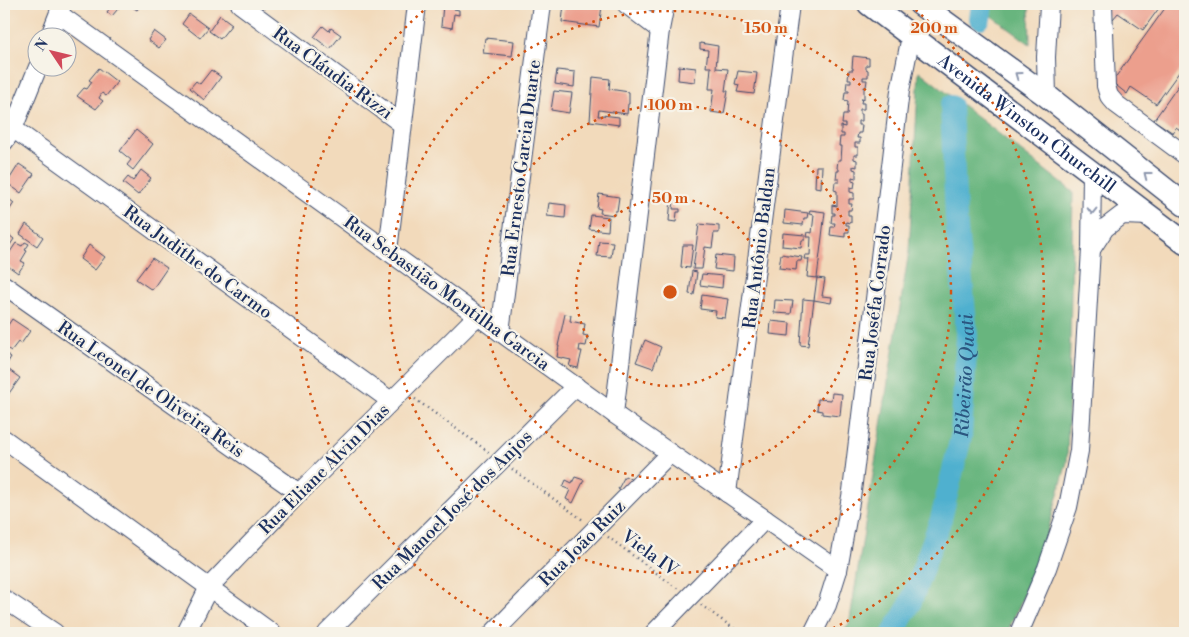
<svg xmlns="http://www.w3.org/2000/svg" width="1189" height="637" font-family="'Libre Bodoni',serif">
  <style>
    .forest { fill: #68b57e; stroke: #42726e }
    .lines { fill: none; stroke-linecap: round; stroke-linejoin: round }
    .river { stroke: #50b0cf; stroke-width: 22 }
    .building { fill: #ec9f8d }
    .minor-casing { stroke: #3b496c; stroke-width: 20 }
    .major-casing { stroke: #3b496c; stroke-width: 25 }
    .path { stroke: #3b496c; stroke-width: 2.5; stroke-dasharray: 1 4; stroke-linecap: butt }
    .minor { stroke: #fff; stroke-width: 18 }
    .major { stroke: #fff; stroke-width: 22 }
    .oneway { stroke: #8d97ae }
    .ring { fill: none; stroke: #d45514; stroke-width: 2.5; stroke-dasharray: 2.5 5 }
    .labels { text-anchor: middle; stroke-width: 4.5; stroke-linejoin: round; paint-order: stroke }
    .street-label { font-size: 18px; fill: #1b2f5e; stroke: #f7f3e8 }
    .water-label { font-size: 19px; font-style: italic; fill: #2b5680; stroke: #f7f3e8 }
    .centre { fill: #d45514; stroke: #f7f3e8; stroke-width: 2.5 }
    .ring-label { font-size: 15px; text-anchor: middle; font-weight: bold; fill: #d45514; stroke: #f7f3e8; stroke-width: 4.5; stroke-linejoin: round; paint-order: stroke }
  </style>
  <rect width="100%" height="100%" fill="#f7f3e8"/>
  <filter id="ink" filterUnits="userSpaceOnUse"><feTurbulence type="fractalNoise" baseFrequency=".02" numOctaves="2"/><feDisplacementMap in="SourceGraphic" scale="10" xChannelSelector="R" yChannelSelector="G"/><feConvolveMatrix kernelMatrix="1 2 1 2 8 2 1 2 1" color-interpolation-filters="sRGB"/></filter>
  <filter id="wash" filterUnits="userSpaceOnUse"><feTurbulence type="fractalNoise" baseFrequency=".0096" numOctaves="4" result="noise"/><feDisplacementMap in="SourceGraphic" scale="20" xChannelSelector="R" yChannelSelector="G"/><feGaussianBlur stdDeviation="1.12" result="paint"/><feColorMatrix in="noise" values="0 0 0 0 0 0 0 0 0 0 0 0 0 0 0 0 0 1.4 0 .05"/><feComposite in="paint" operator="in"/></filter>
  <g filter="url(#wash)">
    <rect width="100%" height="100%" fill="#f2dabb"/>
    <g class="forest">
      <polygon points="975,4 1029,4 1030,44"/>
      <polygon points="919,71 1073,192 1069,391 1067,462 1040,559 1007,633 841,633 849,625 909,251"/>
    </g>
    <g class="lines">
      <g class="river">
        <polyline points="980,18 982,4"/>
        <path id="s1" d="M893 633 910 604 941 519 961 437 967 335 956 217 951 106"/>
      </g>
    </g>
    <g id="blocks">
      <g class="building">
        <polygon points="113,4 122,4 112,16 107,12"/>
        <polygon points="128,4 140,4 141,5 137,10"/>
        <polygon points="564,4 583,4 602,6 599,27 562,22"/>
        <polygon points="1105,4 1162,4 1143,30 1118,13 1113,19 1106,14"/>
        <polygon points="1168,4 1185,4 1185,64 1156,104 1131,87 1127,94 1112,82"/>
        <polygon points="443,5 455,6 454,9 459,10 459,15 454,14 452,28 441,26"/>
        <polygon points="189,14 208,28 200,38 182,24"/>
        <polygon points="220,15 232,24 220,39 209,31"/>
        <polygon points="323,26 329,31 331,28 341,35 330,49 314,37"/>
        <polygon points="154,31 166,40 159,48 148,40"/>
        <polygon points="485,38 514,41 512,56 483,53"/>
        <polygon points="700,43 718,46 716,68 728,69 725,91 728,91 724,114 711,112 714,89 709,89 711,67 706,67 708,50 700,49"/>
        <polygon points="853,56 869,58 869,65 866,65 866,69 868,70 868,77 863,77 863,80 867,80 866,87 864,87 864,99 862,98 861,103 864,103 864,109 860,109 860,114 862,114 862,121 858,121 858,125 862,125 861,133 858,133 857,138 860,138 860,143 855,143 855,147 858,147 858,155 854,155 854,159 857,160 857,167 853,166 853,169 856,170 856,178 852,177 852,181 855,182 854,188 850,187 850,192 854,193 854,199 849,199 849,204 852,204 851,210 848,210 848,215 851,215 851,223 846,222 846,225 849,225 849,232 845,232 845,237 830,235 831,227 834,227 835,223 831,223 832,215 835,215 835,213 832,213 832,205 837,206 837,191 834,190 835,182 839,182 839,179 836,179 837,171 839,171 839,169 837,168 838,160 841,160 842,146 839,146 840,137 844,137 844,134 841,134 841,126 845,127 845,124 842,124 843,115 847,115 848,101 844,100 845,92 849,92 849,90 846,90 847,82 851,82 851,79 848,79 849,70 853,70 853,68 852,68"/>
        <polygon points="679,66 696,68 695,82 678,80"/>
        <polygon points="99,68 117,82 106,96 102,93 99,98 103,101 96,109 77,96 84,88 87,89 92,82 89,80"/>
        <polygon points="211,70 221,77 204,100 190,88 196,81 200,84"/>
        <polygon points="557,70 575,72 574,87 555,84"/>
        <polygon points="738,71 757,73 754,94 737,92 739,85 735,84"/>
        <polygon points="1185,76 1185,134 1176,127 1173,133 1154,120"/>
        <polygon points="593,77 610,79 609,89 629,92 629,104 628,104 627,114 599,110 598,116 602,116 602,115 619,117 619,125 590,121"/>
        <polygon points="554,91 572,93 569,113 551,110"/>
        <polygon points="136,130 153,144 133,170 127,165 131,160 120,151"/>
        <polygon points="19,164 34,174 21,193 7,183"/>
        <polygon points="816,166 822,166 821,188 815,187"/>
        <polygon points="141,170 151,178 138,195 123,183 128,177 133,181"/>
        <polygon points="599,194 619,197 617,211 615,211 614,215 600,213 601,209 597,208"/>
        <polygon points="4,195 14,203 5,217 4,216"/>
        <polygon points="671,199 674,200 673,209 680,209 680,212 677,212 676,222 669,221"/>
        <polygon points="549,203 566,205 565,218 547,216"/>
        <polygon points="785,210 808,213 807,218 804,218 803,225 784,223"/>
        <polygon points="810,210 825,212 817,278 825,279 822,296 832,297 831,303 814,300 808,346 800,345 803,299 814,300 817,278 807,277 809,259 804,259 805,255 810,255 811,237 807,237 808,232 812,233 814,215 809,214"/>
        <polygon points="591,215 609,217 608,231 589,229"/>
        <polygon points="26,224 43,237 37,246 20,234"/>
        <polygon points="699,224 719,226 719,233 714,233 712,248 705,247 702,269 693,269"/>
        <polygon points="4,231 14,239 4,254"/>
        <polygon points="783,233 805,235 805,240 802,240 801,248 782,246"/>
        <polygon points="599,241 613,242 611,257 597,256"/>
        <polygon points="25,242 29,244 25,250 27,251 21,261 25,263 18,273 4,263 4,261 16,243 22,246"/>
        <polygon points="89,245 105,257 95,270 80,259"/>
        <polygon points="683,245 693,245 690,268 681,267"/>
        <polygon points="781,254 802,257 801,261 797,261 796,270 779,268"/>
        <polygon points="716,255 734,257 733,271 714,269"/>
        <polygon points="152,258 167,268 152,290 136,279"/>
        <polygon points="692,271 697,272 694,295 689,294"/>
        <polygon points="702,274 723,276 722,288 700,285"/>
        <polygon points="702,295 728,299 725,318 715,317 716,311 700,309"/>
        <polygon points="775,300 793,301 791,314 774,313"/>
        <polygon points="565,314 571,315 570,321 585,324 583,335 588,336 586,346 580,345 579,351 582,351 578,368 569,366 571,360 557,357 559,346 558,346"/>
        <polygon points="12,319 30,331 21,344 18,342 11,351 4,346 4,339 6,336 4,334 4,331"/>
        <polygon points="771,321 790,323 789,336 770,334"/>
        <polygon points="645,340 661,347 653,368 636,362"/>
        <polygon points="4,352 11,357 5,367 20,378 7,396 4,394 4,386 7,381 4,379"/>
        <polygon points="832,393 842,394 840,416 822,414 822,411 817,410 818,399 831,400"/>
        <polygon points="625,476 634,481 626,494 618,489"/>
        <polygon points="575,477 584,480 573,503 566,499 570,490 563,487 566,480 572,483"/>
      </g>
    </g>
  </g>
  <g filter="url(#ink)">
    <use href="#blocks" fill-opacity="0" stroke="#3b496c" stroke-width="1"/>
    <g class="lines">
      <g class="minor-casing">
        <g id="minor">
          <polyline points="240,4 402,124"/>
          <polyline points="626,4 660,30"/>
          <polyline points="1103,4 1106,86 1109,96 1116,104 1185,155"/>
          <polyline points="59,14 614,414 838,570"/>
          <polyline points="49,38 62,5"/>
          <polyline points="1047,96 1046,57 1049,4"/>
          <polyline points="4,122 391,401"/>
          <polyline points="4,142 13,129 38,67"/>
          <polyline points="1092,248 1105,228 1122,215 1150,216"/>
          <polyline points="388,251 417,4"/>
          <polyline points="4,285 299,493"/>
          <polyline points="500,332 542,4"/>
          <polyline points="614,414 660,30 665,4"/>
          <polyline points="4,439 272,633"/>
          <polyline points="727,493 790,4"/>
          <polyline points="4,599 55,633"/>
          <polyline points="186,633 209,587 299,493 477,316"/>
          <polyline points="327,633 576,386"/>
          <polyline points="493,633 670,453"/>
          <polyline points="654,633 765,519"/>
          <polyline points="813,633 827,605 838,570 852,491 900,91 911,36"/>
          <polyline points="1019,633 1047,568 1068,507 1079,451 1091,249 1092,173"/>
        </g>
      </g>
      <g class="major-casing">
        <g id="major">
          <path id="s2" d="M869 4 1185 243"/>
          <polyline points="920,4 1047,96 1185,205"/>
        </g>
      </g>
      <g class="path">
        <polyline points="415,399 490,453"/>
        <polyline points="512,469 583,520"/>
        <polyline points="608,537 678,589"/>
        <polyline points="701,605 740,633"/>
      </g>
      <use href="#minor" class="minor"/>
      <use href="#major" class="major"/>
    </g>
    <defs><path id="oneway-chevron" d="M-2-3.5L2.5 0L-2 3.5" fill="none" stroke-width="1.6" stroke-linecap="round" stroke-linejoin="round" transform="scale(1.25)"/></defs>
    <g class="oneway">
      <use href="#oneway-chevron" transform="translate(1018 75) rotate(-144)"/>
      <use href="#oneway-chevron" transform="translate(1147 175) rotate(-142)"/>
      <use href="#oneway-chevron" transform="translate(1092 211) rotate(91)"/>
    </g>
  </g>
  <g class="ring">
    <circle cx="670" cy="292" r="94"/>
    <circle cx="670" cy="292" r="187"/>
    <circle cx="670" cy="292" r="281"/>
    <path d="M515 632A374 374 0 0 1 430 5M910 5A374 374 0 0 1 825 632"/>
  </g>
  <g class="labels">
    <g class="street-label">
      <text transform="translate(333 73) rotate(36)" y="6">Rua Cláudia Rizzi</text>
      <text dy="6" stroke="none"><textPath href="#s2" startOffset="198">Avenida Winston Churchill</textPath></text>
      <text transform="translate(521 168) rotate(-83)" y="6">Rua Ernesto Garcia Duarte</text>
      <text transform="translate(759 248) rotate(-83)" y="6">Rua Antônio Baldan</text>
      <text transform="translate(198 262) rotate(36)" y="6">Rua Judithe do Carmo</text>
      <text transform="translate(447 293) rotate(36)" y="6">Rua Sebastião Montilha Garcia</text>
      <text transform="translate(875 303) rotate(-83)" y="6">Rua Joséfa Corrado</text>
      <text transform="translate(151 389) rotate(35)" y="6">Rua Leonel de Oliveira Reis</text>
      <text transform="translate(324 469) rotate(-45)" y="6">Rua Eliane Alvin Dias</text>
      <text transform="translate(452 510) rotate(-45)" y="6">Rua Manoel José dos Anjos</text>
      <text transform="translate(582 543) rotate(-45)" y="6">Rua João Ruiz</text>
      <text transform="translate(650 553) rotate(36)" y="6">Viela IV</text>
    </g>
    <g class="water-label">
      <text dy="7" stroke="none"><textPath href="#s1" startOffset="270">Ribeirão Quati</textPath></text>
    </g>
  </g>
  <circle cx="670" cy="292" r="8" class="centre"/>
  <g class="ring-label">
    <text x="934" y="33">200 m</text>
    <text x="766" y="33">150 m</text>
    <text x="670" y="110">100 m</text>
    <text x="670" y="203">50 m</text>
  </g>
  <rect width="1189" height="637" fill="none" stroke="#f7f3e8" stroke-width="20"/>
  <g transform="translate(52 52) rotate(305)"><circle r="24" fill="#f7f3e8" stroke="#9fa5b1"/>
  <path d="M0-4L9 19L0 12L-9 19Z" fill="#d1495b"/>
  <text y="-8" font-size="14" font-weight="bold" text-anchor="middle" fill="#1b2f5e">N</text>
  </g>
</svg>
